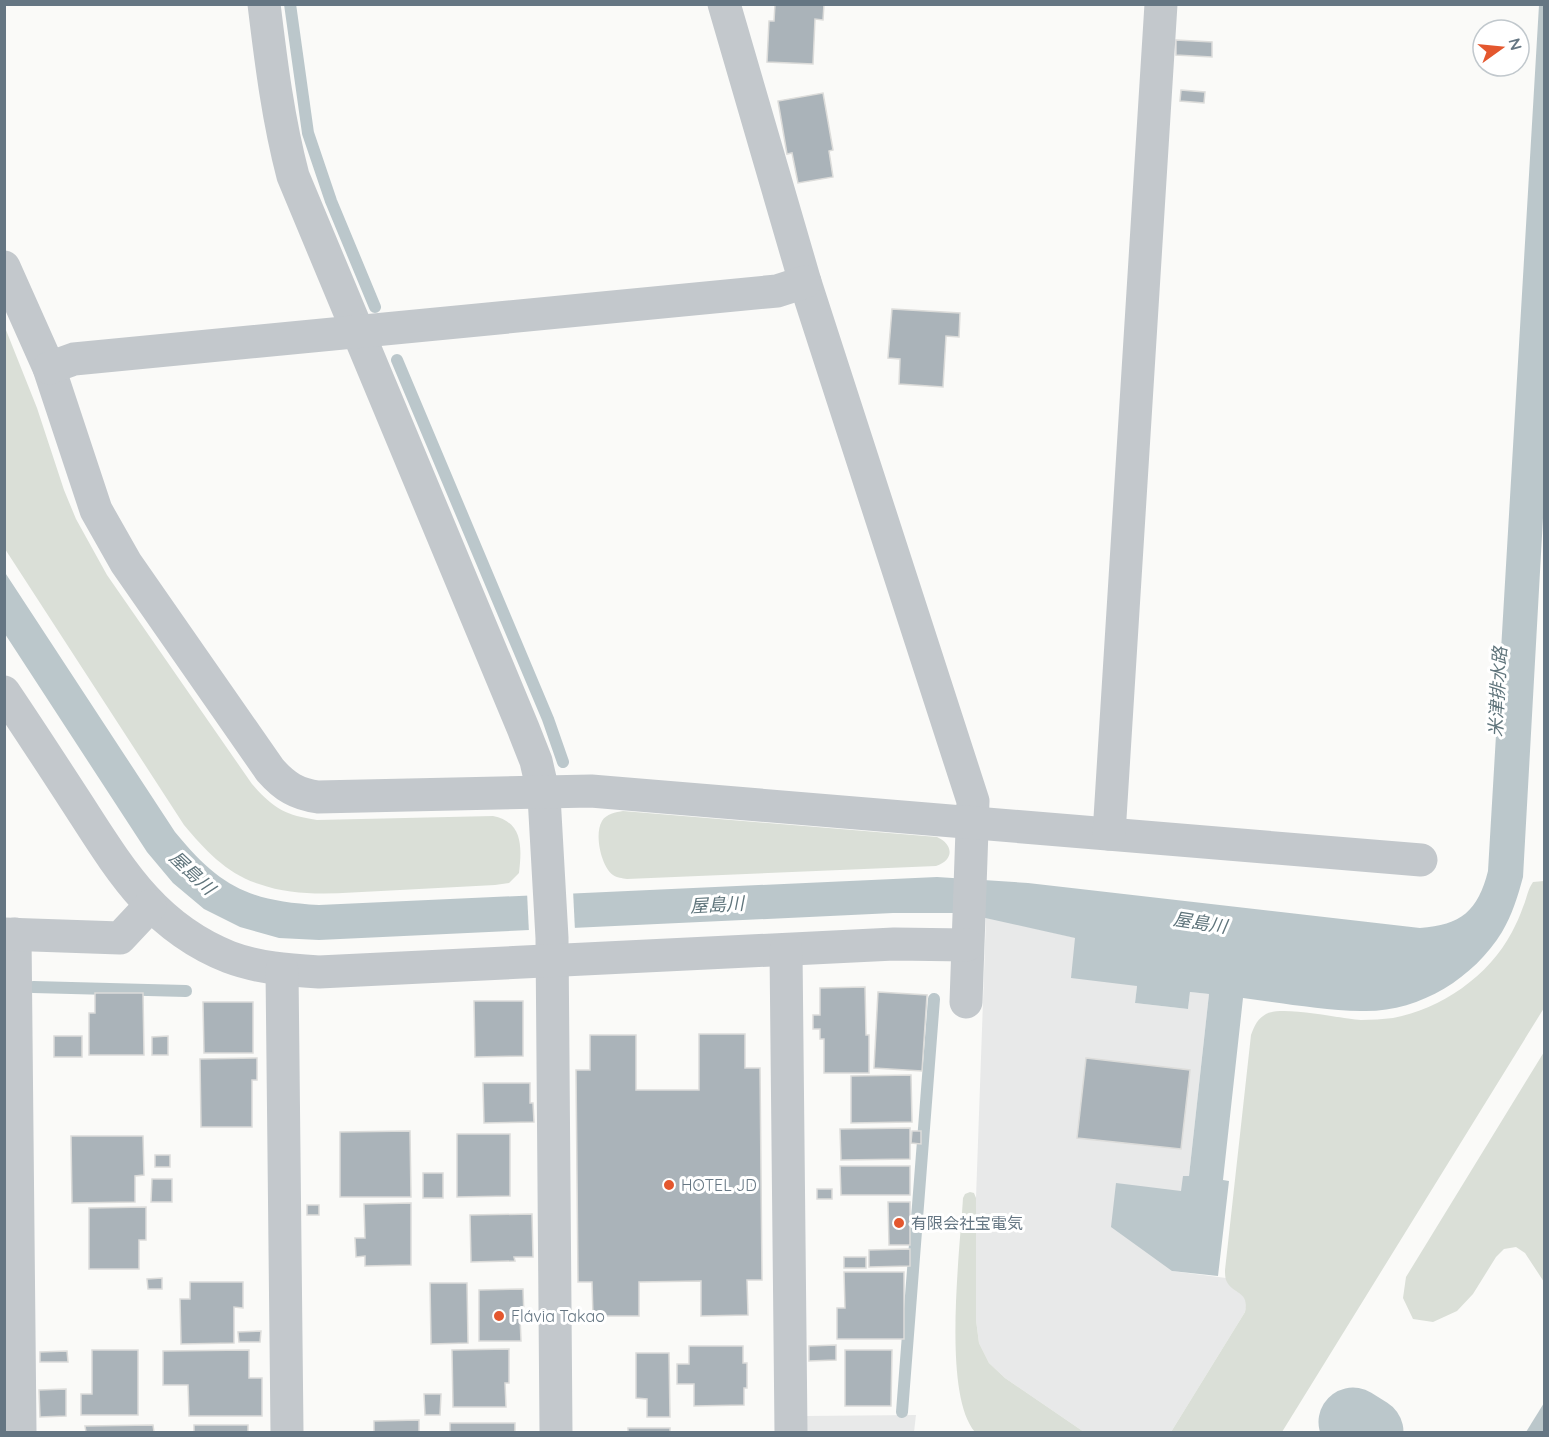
<svg xmlns="http://www.w3.org/2000/svg" width="1549" height="1437" font-family="Quicksand,'Noto Sans JP',sans-serif">
  <style>
    .built { fill: #e8e9e9 }
    .green { fill: #dadfd7 }
    .water { fill: #bbc7cb }
    .pier { fill: #fafaf8 }
    .lines { fill: none; stroke-linecap: round; stroke-linejoin: round }
    .stream { stroke: #bbc7cb; stroke-width: 12 }
    .river { stroke: #bbc7cb; stroke-width: 69 }
    .building { fill: #aab3b9; stroke: #dcdcda; stroke-width: 1.5 }
    .minor { stroke: #c3c8cc; stroke-width: 33 }
    .tertiary { stroke: #c3c8cc; stroke-width: 33 }
    .poi-dot { fill: #e4572e; stroke: #fff; stroke-width: 2 }
    .labels { text-anchor: middle; stroke-width: 6; stroke-linejoin: round; paint-order: stroke }
    .poi-label { font-size: 16px; fill: #657683; stroke: #fff; text-anchor: start }
    .water-label { font-size: 18px; font-style: italic; fill: #60757c; stroke: #fff }
  </style>
  <rect width="100%" height="100%" fill="#fafaf8"/>
  <g class="built">
    <polygon points="986,917 1076,938 1137,986 1135,1003 1188,1009 1190,992 1209,994 1189,1176 1172,1271 1226,1278 1233,1288 1243,1294 1247,1303 1245,1312 1171,1432 1084,1432 1005,1378 989,1363 979,1343 976,1320 976,1198"/>
    <polygon points="916,1415 914,1432 805,1432 805,1416"/>
  </g>
  <g class="green">
    <path d="M4 325 37 408 64 490 76 519 107 575 252 784C274 809 285 815 317 820L493 816C523 822 522 847 519 873L509 883 495 885C457 887 419 889 381 891 340 893 298 898 259 884 227 874 205 850 184 825L5 549Z"/>
    <path d="M623 811 937 837C953 844 955 860 936 866L627 879C622 878 617 878 613 875 601 866 594 834 602 821 606 814 616 812 623 811Z"/>
    <path d="M1544 881V1008L1282 1432H1171L1245 1312C1250 1290 1232 1295 1226 1280 1225 1277 1225 1273 1225 1270L1251 1035C1254 1027 1257 1019 1266 1014 1282 1005 1341 1019 1361 1020 1371 1020 1383 1019 1393 1018 1441 1009 1489 976 1512 932 1516 924 1520 916 1523 907 1527 898 1527 891 1533 882Z"/>
    <polygon points="1544,1052 1544,1282 1525,1253 1516,1247 1504,1249 1496,1257 1473,1294 1457,1311 1433,1322 1413,1319 1403,1298 1406,1277"/>
    <path d="M970 1192 974 1193 976 1198V1320L979 1343 989 1363 1005 1378 1084 1432H975C942 1394 960 1251 963 1198L965 1194Z"/>
  </g>
  <g class="water">
    <path d="M1539 5H1544V500L1523 877C1518 896 1512 915 1502 932 1473 979 1418 1013 1361 1011 1322 1010 1282 1003 1243 998L1223 1180 1229 1181 1218 1276 1172 1271 1111 1227 1116 1183 1181 1191 1183 1176H1189L1209 994 1190 992 1188 1009 1135 1003 1137 986 1071 978 1075 938 963 913H893L319 940 279 938 240 927 204 909 173 883 147 852 5 634 4 571 175 832C220 887 249 901 319 905L937 877 1028 883 1420 928C1461 925 1478 911 1488 871Z"/>
    <polygon points="1544,1403 1544,1432 1526,1432"/>
  </g>
  <polygon class="pier" points="573,890 575,931 529,933 527,892"/>
  <g class="lines">
    <g class="stream">
      <polyline points="290,4 308,133 331,201 375,307"/>
      <polyline points="397,360 548,719 563,762"/>
      <polyline points="33,987 186,991"/>
      <polyline points="902,1412 934,999"/>
    </g>
    <polyline class="river" points="1353,1422 1369,1432"/>
  </g>
  <g class="building">
    <polygon points="775,4 824,4 823,20 815,19 813,64 767,62 769,21 774,21"/>
    <polygon points="1176,40 1212,42 1212,57 1176,55"/>
    <polygon points="1181,90 1205,92 1204,103 1180,101"/>
    <polygon points="823,93 833,150 829,151 833,177 798,183 792,153 787,154 778,101"/>
    <polygon points="892,309 960,313 959,337 946,336 943,387 899,384 900,359 888,358"/>
    <polygon points="865,987 866,1035 869,1035 869,1073 824,1073 824,1039 820,1039 820,1029 813,1029 813,1015 820,1015 820,988"/>
    <polygon points="878,992 927,995 922,1071 874,1068"/>
    <polygon points="95,993 143,993 144,1055 89,1055 89,1013 95,1013"/>
    <polygon points="474,1001 523,1001 523,1056 475,1057"/>
    <polygon points="203,1002 253,1002 253,1053 204,1053"/>
    <polygon points="699,1034 745,1034 745,1068 760,1068 762,1280 747,1280 748,1315 701,1316 701,1281 639,1282 639,1316 593,1316 592,1282 578,1282 576,1070 590,1070 590,1035 636,1035 636,1090 699,1090"/>
    <rect x="54" y="1036" width="28" height="21"/>
    <polygon points="168,1036 168,1055 152,1055 152,1037"/>
    <polygon points="257,1058 257,1080 252,1080 252,1127 201,1127 200,1059"/>
    <polygon points="1086,1058 1190,1070 1181,1149 1077,1138"/>
    <polygon points="911,1075 912,1122 851,1123 851,1076"/>
    <polygon points="483,1083 530,1083 530,1103 533,1103 534,1122 484,1123"/>
    <polygon points="910,1128 910,1159 841,1160 840,1129"/>
    <polygon points="410,1131 411,1197 340,1197 340,1132"/>
    <polygon points="912,1131 921,1131 921,1144 911,1143"/>
    <polygon points="457,1134 510,1134 510,1196 457,1197"/>
    <polygon points="71,1136 143,1136 144,1175 135,1176 135,1202 72,1203"/>
    <rect x="155" y="1155" width="15" height="12"/>
    <polygon points="840,1166 910,1166 910,1195 841,1195"/>
    <rect x="423" y="1173" width="20" height="25"/>
    <polygon points="152,1179 172,1179 172,1202 151,1202"/>
    <rect x="817" y="1189" width="15" height="10"/>
    <polygon points="888,1202 910,1202 910,1245 889,1245"/>
    <polygon points="411,1203 411,1265 365,1266 365,1256 356,1257 355,1238 365,1238 364,1204"/>
    <rect x="307" y="1205" width="12" height="10"/>
    <polygon points="146,1207 146,1240 139,1240 139,1269 89,1269 89,1208"/>
    <polygon points="532,1214 533,1257 514,1257 515,1261 471,1262 470,1215"/>
    <polygon points="910,1249 910,1266 869,1267 869,1250"/>
    <rect x="844" y="1257" width="22" height="11"/>
    <polygon points="844,1272 904,1272 904,1339 837,1339 837,1308 845,1308"/>
    <polygon points="162,1278 162,1289 148,1289 147,1279"/>
    <polygon points="190,1282 243,1282 243,1308 234,1307 234,1343 181,1344 180,1299 190,1299"/>
    <polygon points="430,1283 467,1283 468,1343 431,1344"/>
    <polygon points="523,1289 524,1317 520,1317 521,1341 479,1341 479,1290"/>
    <polygon points="261,1331 260,1342 239,1342 238,1332"/>
    <polygon points="836,1345 836,1360 809,1361 809,1346"/>
    <polygon points="689,1346 743,1346 743,1363 747,1363 747,1388 744,1388 744,1405 694,1406 694,1384 677,1384 677,1364 689,1364"/>
    <polygon points="509,1349 509,1383 505,1383 506,1407 453,1407 452,1350"/>
    <polygon points="92,1350 138,1350 138,1415 81,1415 81,1394 92,1394"/>
    <polygon points="249,1350 249,1378 262,1378 262,1416 189,1416 188,1385 163,1385 163,1351"/>
    <polygon points="845,1350 892,1350 891,1406 845,1406"/>
    <polygon points="67,1351 68,1362 40,1362 40,1352"/>
    <polygon points="636,1353 669,1353 670,1417 647,1417 647,1399 636,1398"/>
    <polygon points="66,1389 66,1416 40,1417 39,1390"/>
    <polygon points="424,1394 441,1394 440,1415 425,1415"/>
    <polygon points="419,1420 419,1432 374,1432 374,1421"/>
    <rect x="450" y="1423" width="65" height="9"/>
    <polygon points="153,1425 154,1432 86,1432 85,1426"/>
    <rect x="194" y="1425" width="54" height="7"/>
    <rect x="628" y="1428" width="42" height="4"/>
  </g>
  <g class="lines">
    <g class="minor">
      <path d="M264 4C271 62 278 119 293 176L523 728 536 761 544 796 552 938 556 1432"/>
      <polyline points="724,4 805,282 973,801 966,1002"/>
      <path d="M4 267 49 368 96 510 126 563 270 770C285 787 297 794 318 797L591 791 1421 860"/>
      <polyline points="49,368 74,359 777,291 805,282"/>
      <path d="M4 692C29 729 53 766 77 803 119 868 153 927 229 957 258 968 288 970 319 972L894 944 967 945"/>
      <polyline points="1109,834 1161,4"/>
      <polyline points="15,934 20,1432"/>
      <polyline points="786,950 791,1432"/>
      <polyline points="282,970 287,1432"/>
    </g>
    <polyline class="tertiary" points="4,934 120,938 150,906"/>
  </g>
  <g class="poi-dot">
    <circle cx="669" cy="1185" r="6"/>
    <circle cx="899" cy="1223" r="6"/>
    <circle cx="499" cy="1316" r="6"/>
  </g>
  <g class="labels">
    <g class="poi-label">
      <text x="681" y="1191">HOTEL JD</text>
      <text x="911" y="1229">有限会社宝電気</text>
      <text x="511" y="1322">Flávia Takao</text>
    </g>
    <g class="water-label">
      <text transform="translate(1498 692) rotate(-87)" y="6">米津排水路</text>
      <text transform="translate(192 873) rotate(43)" y="6">屋島川</text>
      <text transform="translate(717 905) rotate(-3)" y="6">屋島川</text>
      <text transform="translate(1200 923) rotate(9)" y="6">屋島川</text>
    </g>
  </g>
  <rect width="1549" height="1437" fill="none" stroke="#657683" stroke-width="12"/>
  <g transform="translate(1501 48) rotate(75)"><circle r="28" fill="#ffffff" stroke="#c1c8cd" stroke-width="1.5"/>
  <path d="M0-4.5L10 22L0 15L-10 22Z" fill="#e4572e"/>
  <text y="-9" font-size="16" font-weight="bold" text-anchor="middle" fill="#657683">N</text>
  </g>
</svg>
